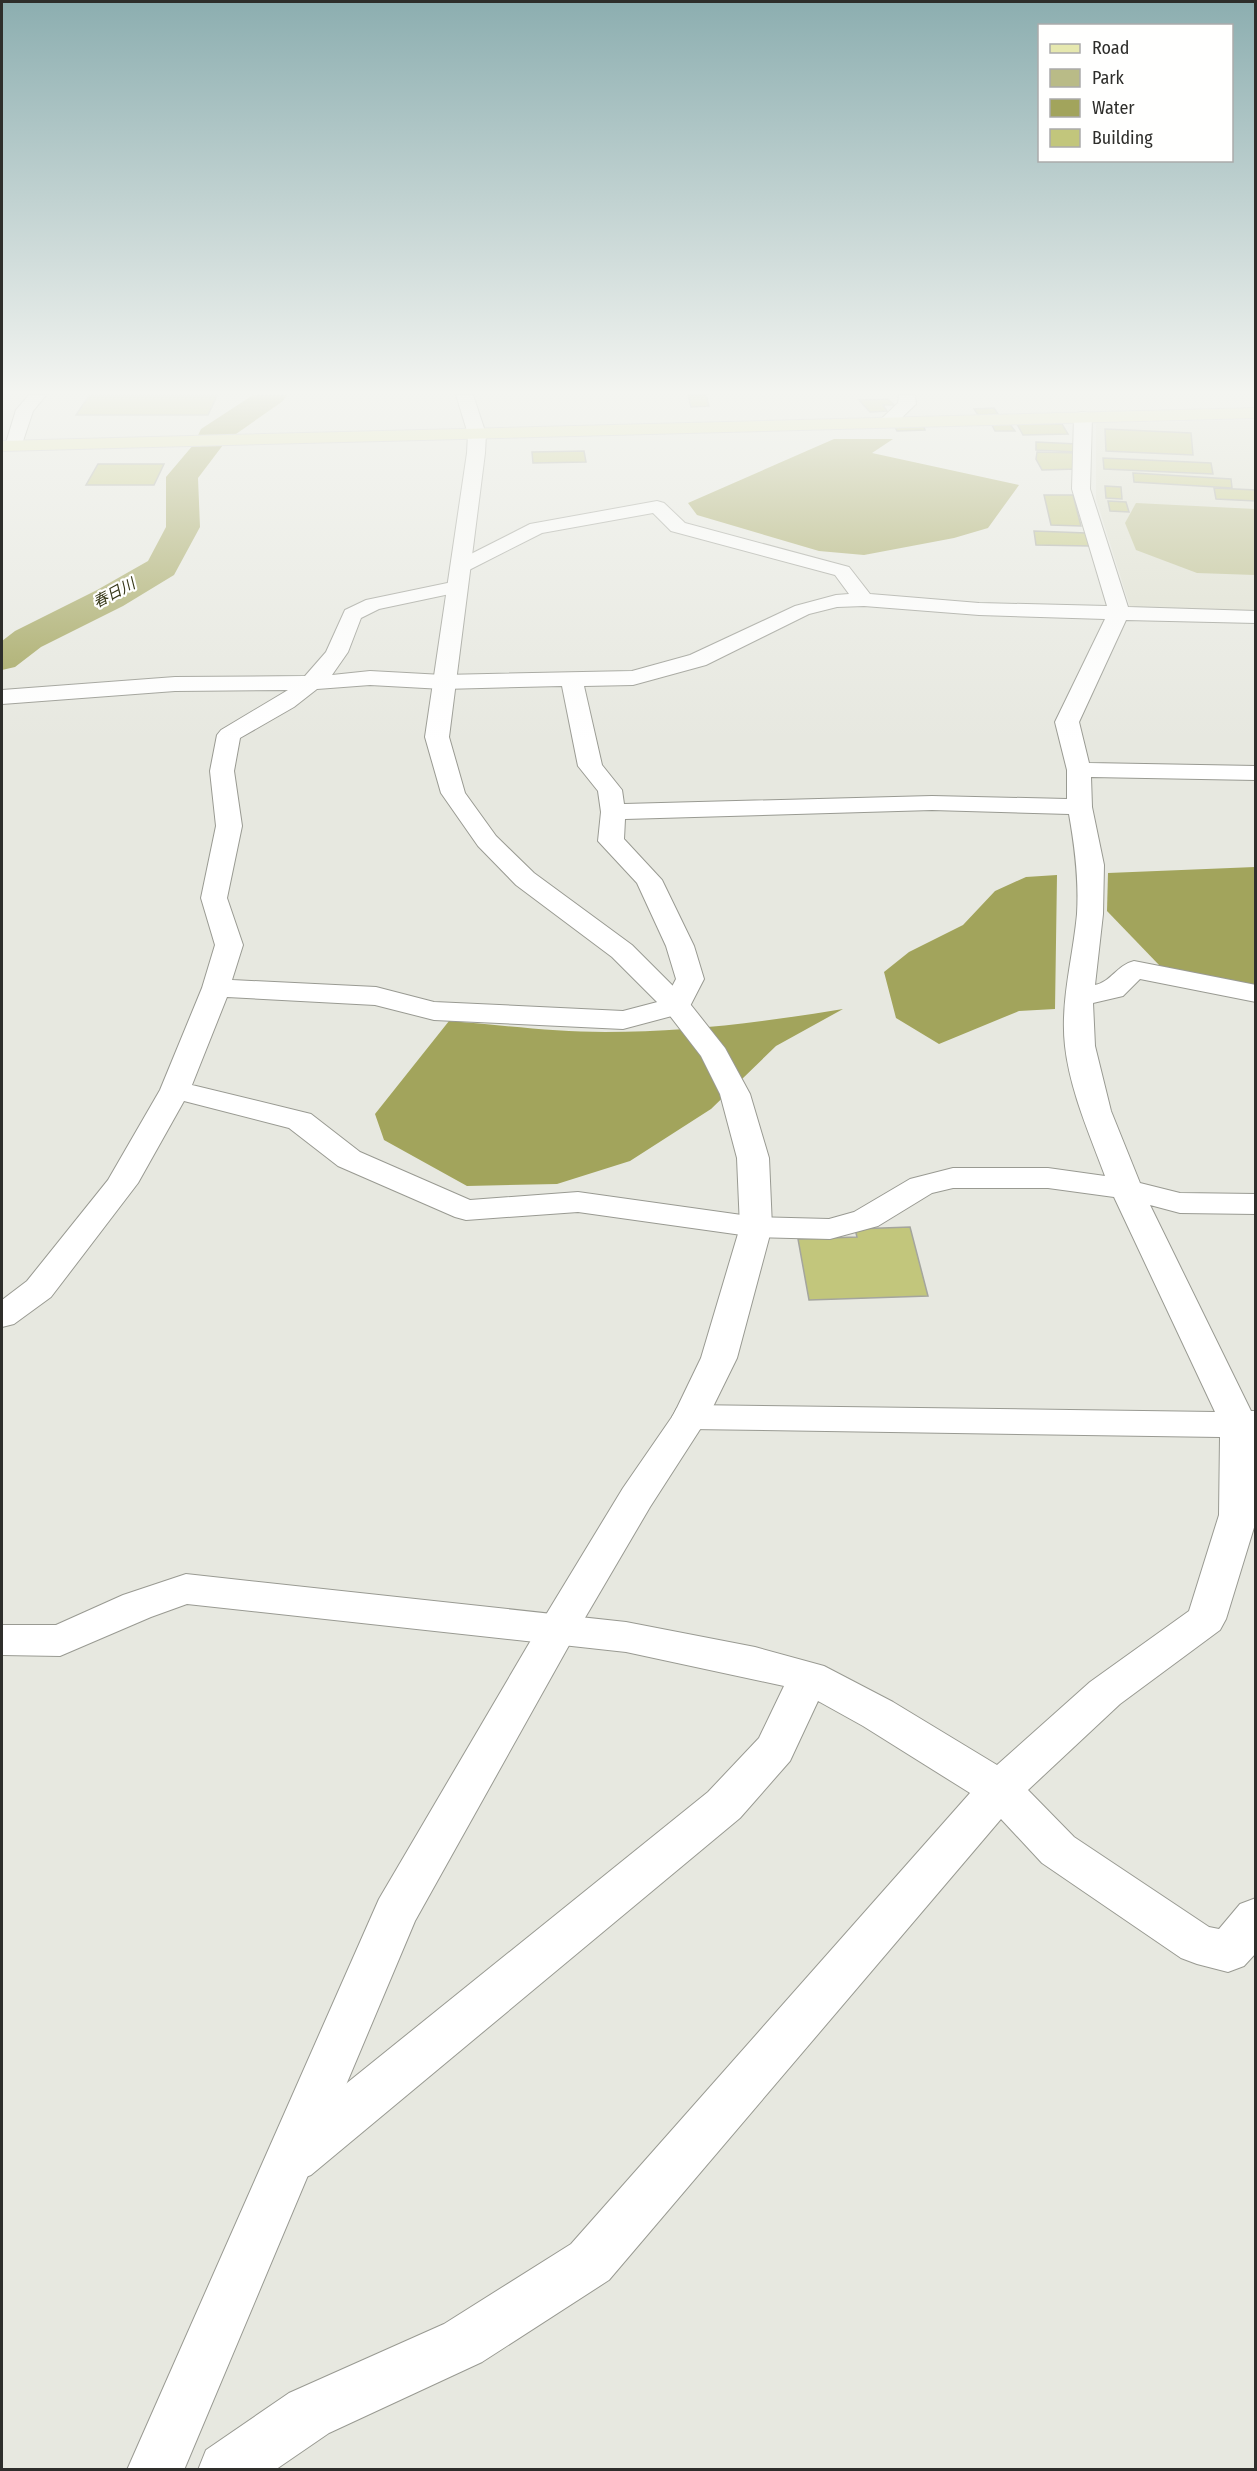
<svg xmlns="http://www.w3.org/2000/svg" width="1257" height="2471" font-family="'Fira Sans Condensed','Noto Sans JP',sans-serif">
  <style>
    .built { fill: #dedfcf }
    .green { fill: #b9bb87 }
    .water { fill: #a2a45c }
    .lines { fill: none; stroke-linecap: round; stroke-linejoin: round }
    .river { fill: #a2a45c; fill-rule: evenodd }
    .building { fill: #c2c67c; stroke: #a4a59d; stroke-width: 1.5 }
    .minor-casing { stroke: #999a92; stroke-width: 2 }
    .tertiary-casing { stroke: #999a92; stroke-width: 2 }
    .primary-casing { stroke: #c4c4c4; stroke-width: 2 }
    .minor { fill: #fff; fill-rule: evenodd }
    .tertiary { fill: #fff; fill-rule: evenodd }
    .primary { fill: #e6e8af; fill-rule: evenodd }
    .labels { text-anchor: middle; stroke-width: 4.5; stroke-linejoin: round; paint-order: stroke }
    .far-water-label { font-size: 15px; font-style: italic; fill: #363717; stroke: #fffffe }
  </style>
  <rect width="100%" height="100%" fill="#e7e8e0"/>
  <polygon class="built" points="1255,420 1255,614 1130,607 1096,499 1096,423"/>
  <polygon class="green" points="1136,503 1255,509 1255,575 1197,573 1136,550 1125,523"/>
  <g class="water">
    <polygon points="834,439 893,439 872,453 1019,485 988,528 954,538 864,555 819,551 697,515 688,503"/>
    <polygon points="1255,867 1255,985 1160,966 1107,911 1108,873"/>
    <polygon points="1057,875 1055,1009 1019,1011 939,1044 896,1018 884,972 909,952 963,925 995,891 1026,877"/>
    <path d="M843 1009 776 1046 711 1109 630 1161 557 1184 467 1186 384 1140 375 1114 449 1021C501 1025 554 1032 605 1032 686 1032 764 1022 843 1009Z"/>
  </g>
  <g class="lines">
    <polygon class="river" points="253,395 287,395 283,401 226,441 198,478 200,527 174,575 123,606 41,647 15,667 2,670 2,641 15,631 97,590 148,561 166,527 166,477 194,444 201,429"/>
  </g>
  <g class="building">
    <polygon points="688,395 706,395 709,406 691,407"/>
    <polygon points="89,396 217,396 208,415 76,415"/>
    <polygon points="888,399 894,405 883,405 887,411 870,412 859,400"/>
    <polygon points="994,408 998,414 978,415 974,409"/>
    <polygon points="991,423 1009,423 1015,431 995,431"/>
    <polygon points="923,424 925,430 897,431 894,425"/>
    <polygon points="1017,424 1062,424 1068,434 1023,435"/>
    <polygon points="1105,429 1191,433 1193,455 1106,451"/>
    <polygon points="1036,442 1077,444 1077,452 1036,450"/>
    <polygon points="584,451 586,462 533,463 532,452"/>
    <polygon points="1037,452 1079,453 1078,469 1042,470 1036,459"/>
    <polygon points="1103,458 1211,463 1213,474 1104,469"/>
    <polygon points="98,464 164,464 154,485 86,485"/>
    <polygon points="1133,473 1231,479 1232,488 1134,482"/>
    <polygon points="1105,486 1121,487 1122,499 1106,498"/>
    <polygon points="1214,488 1256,490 1256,501 1216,499"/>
    <polygon points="1044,495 1073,495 1081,526 1051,525"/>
    <polygon points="1108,501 1126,502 1129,512 1110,511"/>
    <polygon points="1034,531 1086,533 1089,546 1036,545"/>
    <polygon points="910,1227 928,1296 809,1300 798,1239 857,1237 855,1229"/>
  </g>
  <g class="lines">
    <g class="minor-casing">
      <g id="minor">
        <polygon points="29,395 46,395 33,411 20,450 8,450 5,446 16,410"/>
        <polygon points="899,395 915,395 916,404 893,426 881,426 878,422 898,403"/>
        <path d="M1083 412 1089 413 1092 417 1090 489 1128 607 1256 611V623L1126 620 1079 722 1089 763 1256 766V780L1091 777 1092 807 1104 865 1103 914 1095 985C1111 982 1117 965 1134 961L1256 985V1002L1140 979 1123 996 1093 1003 1095 1046 1111 1111 1140 1183 1180 1193 1256 1194V1214L1180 1213 1150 1205 1251 1411H1256V1521L1226 1619 1220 1630 1120 1704 1028 1790 1074 1837 1209 1927 1219 1929 1240 1904 1256 1898V1953L1244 1966 1228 1972 1197 1964 1181 1958 1042 1863 1001 1819 609 2280 482 2362 329 2433 275 2470H198L206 2450 289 2393 444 2324 571 2244 970 1793 863 1726 818 1701 790 1761 740 1818 311 2175 293 2182 275 2175 268 2158 275 2141 708 1792 759 1738 784 1686 626 1652 187 1604 151 1617 60 1656 2 1655V1625H56L123 1595 186 1574 626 1622 755 1647 824 1666 893 1702 997 1765 1090 1682 1189 1611 1219 1515 1220 1437 690 1429 677 1426 672 1417 677 1408 690 1405 1215 1412 1114 1197 1048 1188H953L932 1193 878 1226 830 1239 756 1237 578 1212 466 1220 455 1217 338 1166 289 1128 184 1101 138 1183 51 1297 14 1324 2 1327V1300L27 1281 108 1180 160 1090 202 988 215 945 201 898 216 826 210 771 217 735 221 730 288 690 175 691 2 704V690L175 677 305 676 326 652 345 610 366 600 457 581 464 583 467 587 464 591 379 609 361 618 348 652 332 675 370 671 443 675 632 671 690 655 795 606 836 595 849 594 835 575 671 531 653 513 542 533 469 570H455L452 566 455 562 530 524 657 501 664 503 685 523 849 567 870 594 979 603 1107 606 1072 489 1074 417 1077 413ZM864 606 979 615 1105 619 1055 722 1067 770V799L932 796 624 804 622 790 602 765 584 686 633 685 706 665 809 614 837 607ZM370 685 443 689 562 686 578 766 598 791 601 812 598 841 637 883 666 946 676 979 665 1000 623 1011 434 1002 376 987 232 980 243 945 227 898 242 826 234 771 240 738 294 707 317 689ZM932 810 1069 814C1075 848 1079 879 1077 914 1073 958 1060 1001 1065 1046 1070 1091 1090 1135 1105 1176L1048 1168H953L910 1179 854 1212 829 1219 756 1217 578 1192 470 1200 360 1152 311 1114 192 1085 227 997 375 1005 434 1020 623 1029 687 1012 704 979 694 946 662 880 624 839 625 819Z"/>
      </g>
    </g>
    <g class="tertiary-casing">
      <polygon id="tertiary" points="456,395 473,395 486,434 485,453 449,737 465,793 496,836 534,873 632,945 687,1000 725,1048 750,1094 769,1158 772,1227 737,1358 708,1417 650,1507 572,1640 415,1921 184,2470 127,2470 379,1899 544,1618 623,1488 674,1414 701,1358 740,1227 737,1158 720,1094 701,1056 667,1012 612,957 516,885 478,846 441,793 425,737 467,453 468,434"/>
    </g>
    <g class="primary-casing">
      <polygon id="primary" points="1256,408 1256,418 2,451 2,441"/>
    </g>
    <use href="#minor" class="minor"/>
    <use href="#tertiary" class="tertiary"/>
    <use href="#primary" class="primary"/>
  </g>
  <linearGradient id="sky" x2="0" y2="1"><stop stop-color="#8caeb0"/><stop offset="0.53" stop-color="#f4f5f1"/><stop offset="1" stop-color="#f4f5f1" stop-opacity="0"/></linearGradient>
  <rect width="1257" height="741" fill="url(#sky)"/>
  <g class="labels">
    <g class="far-water-label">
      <text transform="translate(114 593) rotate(-28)" y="5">春日川</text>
    </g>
  </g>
  <rect width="1257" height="2471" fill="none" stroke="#2e2e2b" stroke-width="6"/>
  <rect x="1038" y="24" width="195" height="138" fill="#fffffe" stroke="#ababaa" stroke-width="1.5"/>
  <rect x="1050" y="44" width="30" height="9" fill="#e6e8af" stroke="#ababaa" stroke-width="1.5"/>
  <text x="1092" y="54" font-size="18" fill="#2e2e2b">Road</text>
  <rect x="1050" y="69" width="30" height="18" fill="#b9bb87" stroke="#ababaa" stroke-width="1.5"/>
  <text x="1092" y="84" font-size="18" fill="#2e2e2b">Park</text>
  <rect x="1050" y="99" width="30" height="18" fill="#a2a45c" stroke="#ababaa" stroke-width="1.5"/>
  <text x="1092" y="114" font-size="18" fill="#2e2e2b">Water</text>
  <rect x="1050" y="129" width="30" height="18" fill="#c2c67c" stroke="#ababaa" stroke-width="1.5"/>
  <text x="1092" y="144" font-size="18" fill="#2e2e2b">Building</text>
</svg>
